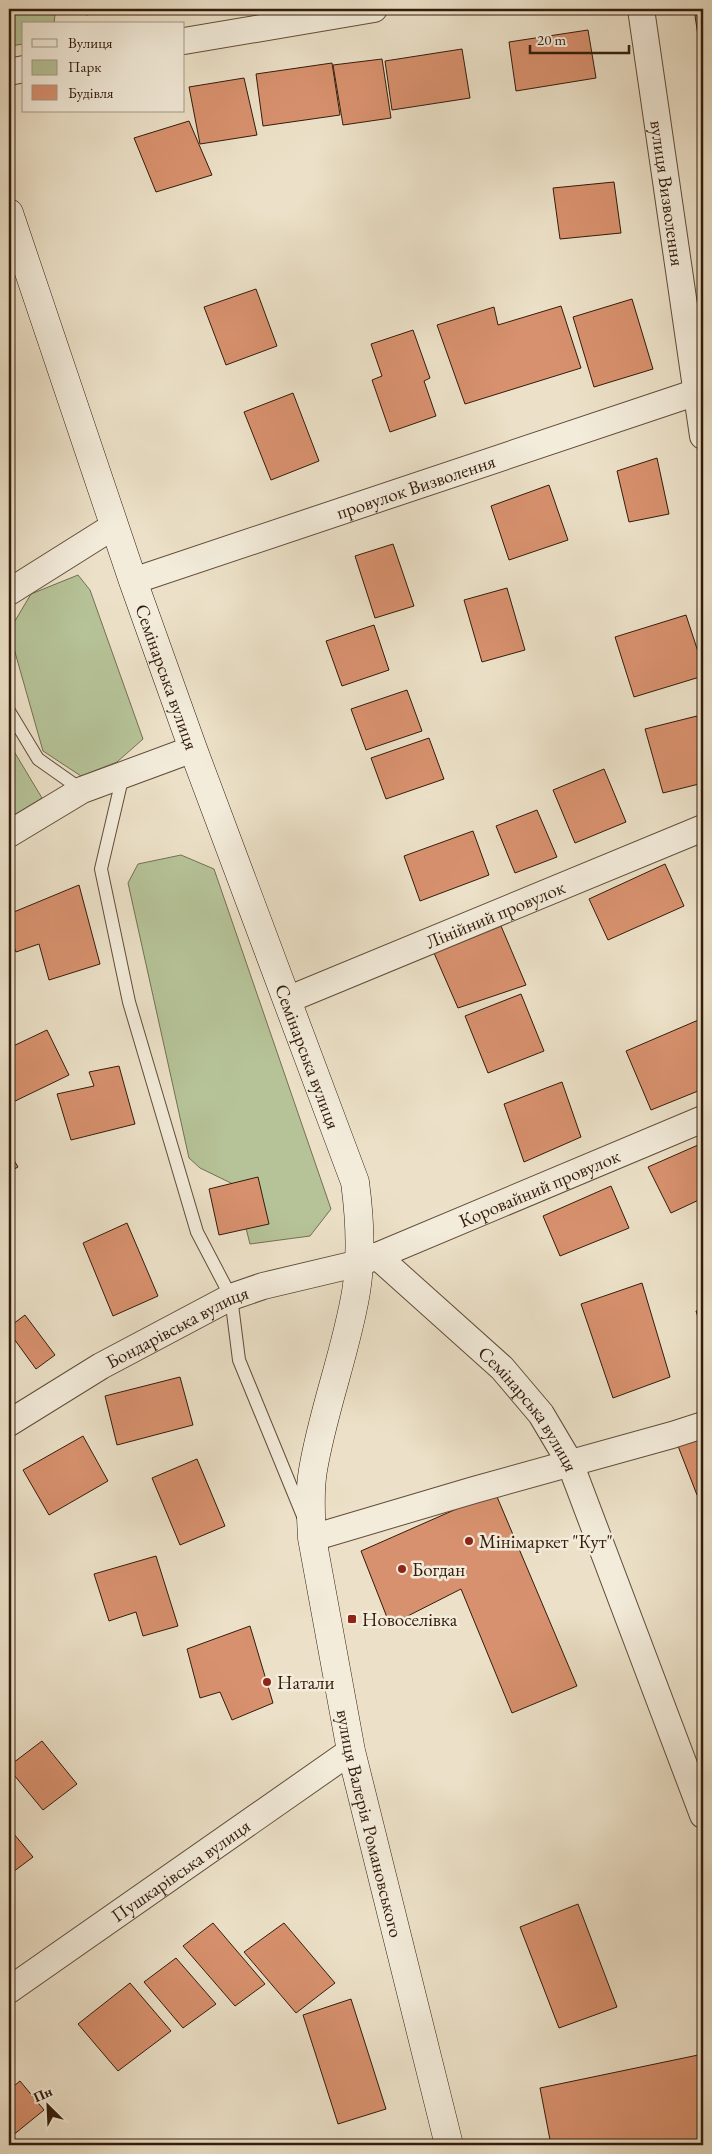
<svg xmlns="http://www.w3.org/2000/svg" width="712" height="2154" font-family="'EB Garamond',serif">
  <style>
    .green { fill: #b6c398; stroke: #747052 }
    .building { fill: #d8916e; stroke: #331c0b }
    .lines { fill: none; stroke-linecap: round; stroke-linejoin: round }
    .lane-casing { stroke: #614d3a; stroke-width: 14 }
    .street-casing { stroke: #614d3a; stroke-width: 28 }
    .secondary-casing { stroke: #331c0b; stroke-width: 29 }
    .lane { stroke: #f3ecdb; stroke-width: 12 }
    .street { stroke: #f3ecdb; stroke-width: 26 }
    .secondary { stroke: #f3ecdb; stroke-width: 28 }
    .poi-dot { fill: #8f2418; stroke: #f3ecdb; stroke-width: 2 }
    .labels { text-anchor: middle; stroke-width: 5; stroke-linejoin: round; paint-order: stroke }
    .street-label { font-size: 19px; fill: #331c0b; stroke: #f3ecdb }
    .poi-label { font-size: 19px; fill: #331c0b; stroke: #f3ecdb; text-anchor: start }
  </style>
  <rect width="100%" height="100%" fill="#ece1c8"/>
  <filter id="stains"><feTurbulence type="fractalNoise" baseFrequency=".004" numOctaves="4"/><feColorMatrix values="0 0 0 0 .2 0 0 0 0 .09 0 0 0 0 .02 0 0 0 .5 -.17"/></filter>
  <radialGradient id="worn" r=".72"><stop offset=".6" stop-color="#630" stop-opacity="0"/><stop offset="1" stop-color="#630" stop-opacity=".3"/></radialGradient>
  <g class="green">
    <polygon points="9,9 52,9 55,14 54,24 24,24 24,44 9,46"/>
    <polygon points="78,575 90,590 143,739 117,762 81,776 43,751 9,631 31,594"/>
    <polygon points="9,743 42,798 9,818"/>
    <polygon points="181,855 214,869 331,1209 310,1236 250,1244 235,1185 200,1168 189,1158 128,883 138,864"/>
  </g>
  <g class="building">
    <polygon points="84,9 111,9 86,15"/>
    <polygon points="694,9 703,9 703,49 700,49"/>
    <polygon points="588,30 596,78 516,91 509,42"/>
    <polygon points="462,49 470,98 392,110 385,61"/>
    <polygon points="382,59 391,118 343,125 333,65"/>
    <polygon points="332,63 340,115 263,126 256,74"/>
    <polygon points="244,78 257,135 200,144 189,87"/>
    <polygon points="189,121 212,175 156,192 134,138"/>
    <polygon points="614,182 621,233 560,239 553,188"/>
    <polygon points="256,289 277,346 226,365 204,307"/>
    <polygon points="632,299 653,369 594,387 573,317"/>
    <polygon points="561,306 581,368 465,404 437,325 494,307 498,325"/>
    <polygon points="413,330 430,378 424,381 436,416 390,432 372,380 382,376 371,344"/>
    <polygon points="293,393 319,461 271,480 244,412"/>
    <polygon points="657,458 669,514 629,522 617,471"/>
    <polygon points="549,485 568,540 509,560 491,506"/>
    <polygon points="393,544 414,606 375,618 355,556"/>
    <polygon points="507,588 525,650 482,662 464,600"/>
    <polygon points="686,615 703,667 703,676 634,697 615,637"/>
    <polygon points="374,625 389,670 342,686 326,641"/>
    <polygon points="407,690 422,731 366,750 351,709"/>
    <polygon points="697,716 703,740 703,783 663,793 645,729"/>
    <polygon points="429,738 444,779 386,799 371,758"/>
    <polygon points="604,769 626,822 575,843 553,790"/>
    <polygon points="537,810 557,857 515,873 496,826"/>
    <polygon points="473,831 489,875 420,901 404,856"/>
    <polygon points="665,864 684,906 608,940 589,899"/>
    <polygon points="79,885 100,964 49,980 39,944 16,952 9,935 9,914"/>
    <polygon points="501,926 526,985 458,1008 434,953"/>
    <polygon points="521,994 544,1051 488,1073 465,1016"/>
    <polygon points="703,1018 703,1089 651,1110 626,1051"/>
    <polygon points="47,1030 69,1075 9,1104 9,1048"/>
    <polygon points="119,1066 135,1124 71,1140 57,1094 94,1086 89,1072"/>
    <polygon points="562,1082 581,1137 524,1162 504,1104"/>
    <polygon points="698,1145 703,1156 703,1198 671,1213 648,1167"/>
    <polygon points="9,1152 18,1167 9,1172"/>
    <polygon points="258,1177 269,1224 219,1235 209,1189"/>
    <polygon points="611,1186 629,1228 560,1256 543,1216"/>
    <polygon points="127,1223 158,1296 113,1316 83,1243"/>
    <polygon points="642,1283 670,1377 613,1398 581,1304"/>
    <polygon points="703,1309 703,1333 696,1311"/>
    <polygon points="25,1315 55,1355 36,1369 9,1332 9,1327"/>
    <polygon points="180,1377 193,1425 117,1445 105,1396"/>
    <polygon points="83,1436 108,1481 49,1515 23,1470"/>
    <polygon points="703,1437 703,1493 697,1495 678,1446"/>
    <polygon points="197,1459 225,1526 180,1545 152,1478"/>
    <polygon points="495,1492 577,1686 512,1713 461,1589 390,1625 361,1551"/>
    <polygon points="156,1556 178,1626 143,1636 136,1612 109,1621 94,1574"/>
    <polygon points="250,1626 273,1703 232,1720 220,1692 200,1698 187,1649"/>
    <polygon points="42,1741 77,1784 43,1810 9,1769 9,1766"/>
    <polygon points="9,1828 33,1857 9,1875"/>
    <polygon points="578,1904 617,2007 559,2028 520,1927"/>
    <polygon points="213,1923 265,1984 235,2006 183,1946"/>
    <polygon points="284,1923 335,1983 296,2013 244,1952"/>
    <polygon points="176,1958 216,2004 183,2028 144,1982"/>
    <polygon points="130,1983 171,2031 118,2071 78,2024"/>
    <polygon points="351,1999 386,2109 338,2124 303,2015"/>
    <polygon points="703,2054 703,2141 683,2145 551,2145 540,2088"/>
    <polygon points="20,2081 44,2110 12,2136 20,2145 9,2145 9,2090"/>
  </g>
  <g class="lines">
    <g class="lane-casing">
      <g id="lane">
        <polyline points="9,711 38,759 82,790"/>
        <polyline points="123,775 101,869 129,1002 197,1232 231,1297 239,1360 303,1516"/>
      </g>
    </g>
    <g class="street-casing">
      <g id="street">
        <path id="s1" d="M641 9 703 436"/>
        <polyline points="184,41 374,9"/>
        <polyline points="9,72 24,69"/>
        <path id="s2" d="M133 581 697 392"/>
        <polyline points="9,592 114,526"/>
        <polyline points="9,834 82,790 193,749"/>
        <path id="s3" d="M287 1000 703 828"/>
        <path id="s4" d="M377 1256 703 1119"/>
        <path id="s5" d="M9 1423 101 1366 231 1297 263 1286 360 1263 377 1256 502 1368 541 1414 570 1463 703 1815"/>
        <polyline points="312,1538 474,1490 672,1435 703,1425"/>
        <path id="s6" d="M9 1990 351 1751"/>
      </g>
    </g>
    <g class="secondary-casing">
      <g id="secondary">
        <path id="s7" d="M9 213 133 581 193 749 355 1182C360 1219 362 1255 356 1292 346 1352 323 1410 313 1470 309 1493 311 1516 312 1538L351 1751 449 2145"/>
      </g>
    </g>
    <use href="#lane" class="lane"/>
    <use href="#street" class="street"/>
    <use href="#secondary" class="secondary"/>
  </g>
  <g class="poi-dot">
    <circle cx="469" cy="1541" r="5"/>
    <circle cx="402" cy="1569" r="5"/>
    <rect x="347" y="1614" width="10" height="10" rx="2.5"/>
    <circle cx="267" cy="1682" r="5"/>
  </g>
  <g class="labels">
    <g class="street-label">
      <text dy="7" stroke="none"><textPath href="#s1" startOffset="186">вулиця Визволення</textPath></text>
      <text dy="7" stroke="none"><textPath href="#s2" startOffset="298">провулок Визволення</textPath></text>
      <text dy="7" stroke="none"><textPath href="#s7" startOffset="490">Семінарська вулиця</textPath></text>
      <text dy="7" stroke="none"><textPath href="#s3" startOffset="225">Лінійний провулок</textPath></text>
      <text dy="7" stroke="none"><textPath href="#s7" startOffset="895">Семінарська вулиця</textPath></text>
      <text dy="7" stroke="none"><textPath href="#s4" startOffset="176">Коровайний провулок</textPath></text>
      <text dy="7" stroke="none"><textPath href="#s5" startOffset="194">Бондарівська вулиця</textPath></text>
      <text dy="7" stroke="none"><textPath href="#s5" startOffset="624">Семінарська вулиця</textPath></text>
      <text dy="7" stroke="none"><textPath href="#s7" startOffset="1682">вулиця Валерія Романовського</textPath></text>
      <text dy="7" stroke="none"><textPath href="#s6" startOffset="209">Пушкарівська вулиця</textPath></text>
    </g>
    <g class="poi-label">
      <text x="479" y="1548">Мінімаркет "Кут"</text>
      <text x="412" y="1576">Богдан</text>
      <text x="362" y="1626">Новоселівка</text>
      <text x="277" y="1689">Натали</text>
    </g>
  </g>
  <rect width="712" height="2154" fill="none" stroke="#ece1c8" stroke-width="30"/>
  <rect x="10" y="10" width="692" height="2134" fill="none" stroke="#331c0b" stroke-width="2.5"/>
  <rect x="15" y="15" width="682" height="2124" fill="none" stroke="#331c0b"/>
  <rect x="22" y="22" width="162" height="90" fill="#f3ecdb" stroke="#a69988"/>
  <rect x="32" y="39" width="25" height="8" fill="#f3ecdb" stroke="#a69988"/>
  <text x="68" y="48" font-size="15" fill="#331c0b">Вулиця</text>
  <rect x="32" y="60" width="25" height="15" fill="#b6c398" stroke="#a69988"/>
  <text x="68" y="72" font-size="15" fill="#331c0b">Парк</text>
  <rect x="32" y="85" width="25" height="15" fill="#d8916e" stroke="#a69988"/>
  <text x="68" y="98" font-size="15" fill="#331c0b">Будівля</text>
  <g transform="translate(48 2106) rotate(336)" stroke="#f3ecdb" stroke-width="4" paint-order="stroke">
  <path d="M0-4L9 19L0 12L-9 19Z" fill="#331c0b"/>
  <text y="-8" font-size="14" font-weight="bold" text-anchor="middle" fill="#331c0b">Пн</text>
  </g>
  <path d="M530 45v8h99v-8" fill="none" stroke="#331c0b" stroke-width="2.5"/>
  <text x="537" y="45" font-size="15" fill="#331c0b" stroke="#f3ecdb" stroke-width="4" paint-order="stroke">20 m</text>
  <rect width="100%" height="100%" filter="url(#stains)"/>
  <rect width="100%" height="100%" fill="url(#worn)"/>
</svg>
